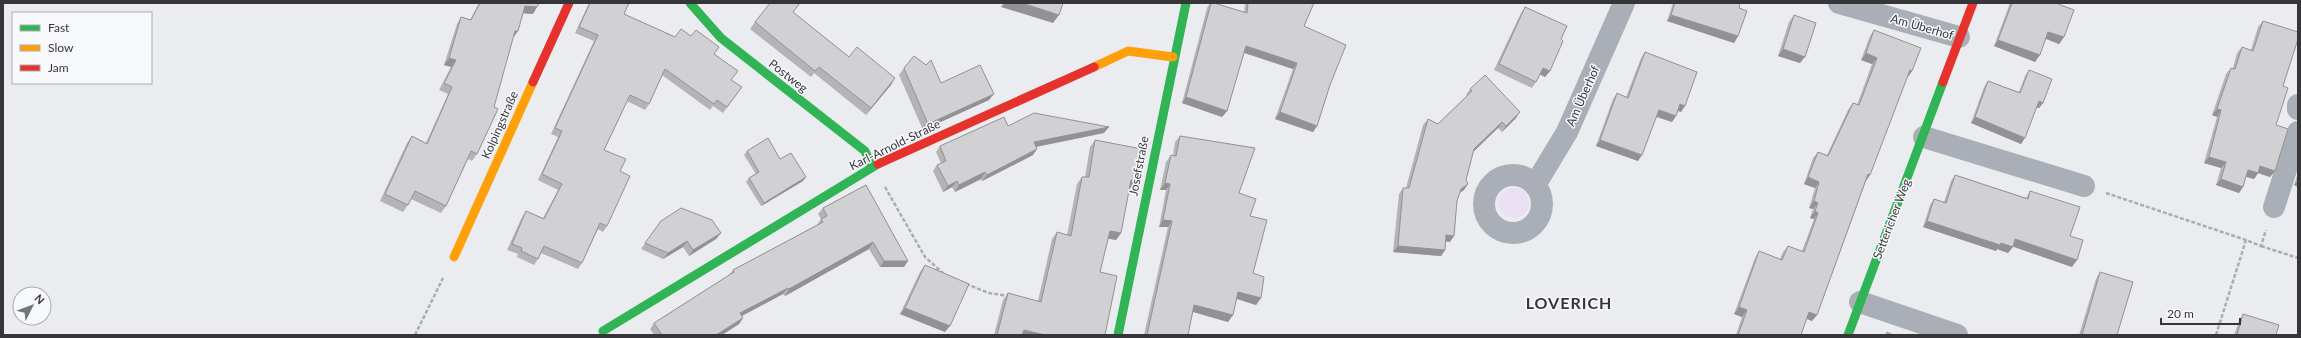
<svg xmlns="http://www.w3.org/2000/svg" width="2301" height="338" font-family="Lato,sans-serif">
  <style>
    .green { fill: #ebdff4 }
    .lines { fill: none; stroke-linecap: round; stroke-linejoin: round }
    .path { stroke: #aaadb3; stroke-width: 2.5; stroke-dasharray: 4 2; stroke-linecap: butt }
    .street { stroke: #aaafb7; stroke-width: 22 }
    .fast { stroke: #30b455; stroke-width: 9 }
    .slow { stroke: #ff9f0a; stroke-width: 9 }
    .jam { stroke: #e5322d; stroke-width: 9 }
    .wall { fill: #b4b3b5 }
    .shaded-wall { fill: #929294 }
    .building { fill: #d1d0d3; stroke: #929294 }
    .labels { text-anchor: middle; stroke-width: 3; stroke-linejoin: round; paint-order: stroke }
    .street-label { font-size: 12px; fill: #363638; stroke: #f8f9fd }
    .district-label { font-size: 16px; font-weight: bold; letter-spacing: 1px; fill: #363638; stroke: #f8f9fd }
  </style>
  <rect width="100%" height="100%" fill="#ebecef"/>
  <circle class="green" cx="1514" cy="203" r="15"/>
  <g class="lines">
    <g class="path">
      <polyline points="885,187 925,257 943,273"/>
      <polyline points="2106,193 2246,240"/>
      <polyline points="2261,246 2298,258"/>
      <polyline points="966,284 989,293 1009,296"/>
      <polyline points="415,335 443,278"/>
      <polyline points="2216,335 2246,240 2261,246 2266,230"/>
    </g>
    <g class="street">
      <polyline points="1839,3 1959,37"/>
      <polyline points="2298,105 2298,109"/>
      <polyline points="1924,137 2084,186"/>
      <circle cx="1513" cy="204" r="29"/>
      <polyline points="1535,185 1567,132 1624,3"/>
      <polyline points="2274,207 2298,132"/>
      <polyline points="1860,302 1957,335"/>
    </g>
    <g class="fast">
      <polyline points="690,3 721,38 865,151 872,167"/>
      <polyline points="603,331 878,164"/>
      <polyline points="1118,335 1186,3"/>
      <polyline points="1848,335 1943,82"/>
    </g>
    <g class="slow">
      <polyline points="1094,67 1128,51 1173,57"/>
      <polyline points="454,257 533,82"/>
    </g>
    <g class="jam">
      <polyline points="533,82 569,3"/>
      <polyline points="1943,82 1973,3"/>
      <polyline points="878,164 1094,67"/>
    </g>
  </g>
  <g class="wall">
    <polygon points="479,3 539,3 533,14 523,13 512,38 477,154 472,161 468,159 446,206 441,213 411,199 408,205 403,212 380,201 407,143 412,136 426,143 448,94 439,90 451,67 444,65 457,24 461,17 470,20"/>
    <polygon points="589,3 629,3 624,14 714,54 731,80 742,87 723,113 713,106 710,110 662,75 649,104 645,110 627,101 604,150 620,171 607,226 603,232 598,229 582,263 578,269 541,253 538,259 534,265 517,257 518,254 507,250 522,217 526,211 543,218 558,190 538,180 558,137 551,134 594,41 575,33"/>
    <polygon points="1210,3 1214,3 1244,12 1245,3 1314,3 1304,26 1330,85 1317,126 1313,132 1275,119 1293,69 1244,53 1227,111 1222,117 1182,103 1207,8"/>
    <polygon points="1673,3 1740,3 1739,8 1738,36 1734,43 1667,21"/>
    <polygon points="2010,3 2058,3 2064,37 2059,44 2046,39 2035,62 1994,46"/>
    <polygon points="1525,7 1561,39 1550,71 1545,77 1540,74 1536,82 1532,88 1494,70 1521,13"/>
    <polygon points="793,12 849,57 891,85 866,115 814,73 811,77 750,29 755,22"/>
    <polygon points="1794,15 1800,63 1778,56 1789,22"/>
    <polygon points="2263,21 2283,86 2276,125 2275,171 2270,177 2258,173 2254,179 2246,177 2239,193 2216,185 2221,168 2204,163 2217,117 2212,115 2226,74 2231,68 2233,68 2237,53 2242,47 2251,50 2258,27"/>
    <polygon points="1874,30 1912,71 1907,77 1866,181 1817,315 1812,321 1807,319 1801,335 1736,335 1742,317 1734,314 1755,258 1759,251 1780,259 1783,252 1788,246 1802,251 1814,219 1810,218 1813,209 1809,208 1815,188 1804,184 1813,158 1818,152 1827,155 1848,110 1853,103 1857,105 1872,64 1861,60 1870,36"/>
    <polygon points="1645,52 1681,112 1678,111 1672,122 1656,117 1638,161 1596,146 1613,99 1617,93 1626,97 1641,58"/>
    <polygon points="904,68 941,83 989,100 923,130 899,75"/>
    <polygon points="2029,70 2043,103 2039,108 2036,107 2021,144 1971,123 1984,87 1988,81 2019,92 2025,76"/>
    <polygon points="1470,89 1516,118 1502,132 1498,128 1473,152 1466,180 1464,190 1460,193 1457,201 1450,242 1446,241 1445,250 1441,256 1393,252 1399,194 1403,188 1406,188 1423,125 1428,119 1438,124 1467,96 1466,95"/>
    <polygon points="1008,126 1104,133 1036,147 1033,155 982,181 981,179 955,192 952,187 943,192 933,171 937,165 941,163 936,152 940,146"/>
    <polygon points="1180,136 1239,193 1250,216 1253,273 1261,298 1256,305 1237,299 1228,322 1193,312 1188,335 1144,335 1168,227 1159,227 1166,190 1160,190 1166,162 1171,155 1173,156 1175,142"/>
    <polygon points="1095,140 1140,181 1135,188 1129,188 1121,233 1116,240 1108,238 1100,272 1105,335 994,335 1003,300 1008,293 1038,301 1052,239 1057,232 1067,235 1077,184 1082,177 1085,177 1090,147"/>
    <polygon points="747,151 780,159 803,181 761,206 746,182 749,178 756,174 744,155"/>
    <polygon points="2298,173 2298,187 2294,185"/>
    <polygon points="1955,175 2026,198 2030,191 2070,236 2072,267 2013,246 2008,253 1997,249 1996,251 1923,227 1930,205 1934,199 1944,202 1951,181"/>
    <polygon points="866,185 904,267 880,267 869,249 785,296 783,294 742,316 743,318 739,324 722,335 654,335 650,329 654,323 728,276 733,270 817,225 821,219 818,214 823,208"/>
    <polygon points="661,221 721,233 716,239 689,256 683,247 663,259 641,249"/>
    <polygon points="925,265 945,332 900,314 920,272"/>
    <polygon points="2100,272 2117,335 2079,335 2096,279"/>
    <polygon points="2243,314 2276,335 2234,335 2239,321"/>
  </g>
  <g class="shaded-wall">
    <polygon points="1004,3 1022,3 1059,15 1053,23 1001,7"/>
    <polygon points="525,6 537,7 533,14 520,13"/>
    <polygon points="1671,15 1738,36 1734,43 1667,21"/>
    <polygon points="515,31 518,31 513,38"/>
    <polygon points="2048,32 2064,37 2059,44 2044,38"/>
    <polygon points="1998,40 2040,55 2035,62 1994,46"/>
    <polygon points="1246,46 1297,63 1293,69 1242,52"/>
    <polygon points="1783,49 1805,57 1800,63 1778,56"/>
    <polygon points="1866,53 1877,58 1872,64 1861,60"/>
    <polygon points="449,58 456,60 451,67 444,65"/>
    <polygon points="1543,68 1550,71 1545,77 1539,74"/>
    <polygon points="1910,70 1912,71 1908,77 1905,77"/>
    <polygon points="895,78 891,85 866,115 871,108"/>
    <polygon points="994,94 989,100 923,130 928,124"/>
    <polygon points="1186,97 1227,111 1222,117 1182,103"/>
    <polygon points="2039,101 2043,103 2039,108 2035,107"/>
    <polygon points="1680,104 1685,106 1681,112 1676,110"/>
    <polygon points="2217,109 2221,110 2217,117 2212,115"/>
    <polygon points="1659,110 1676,116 1672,122 1655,116"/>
    <polygon points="1280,112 1317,126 1313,132 1275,119"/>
    <polygon points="1520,112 1516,118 1502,132 1506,126"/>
    <polygon points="1975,117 2025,138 2021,144 1971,123"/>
    <polygon points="1502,122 1498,128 1470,155 1474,149"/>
    <polygon points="1109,127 1104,133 1030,148 1034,142"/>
    <polygon points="1600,140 1642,155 1638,161 1596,146"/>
    <polygon points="1037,149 1033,155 982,181 987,175"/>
    <polygon points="2209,157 2226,162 2221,168 2204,163"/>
    <polygon points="2260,166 2275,171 2270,177 2258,173 2254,179 2244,176 2248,170"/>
    <polygon points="985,172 981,179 955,192 959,185"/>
    <polygon points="1868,174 1870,175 1866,181"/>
    <polygon points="806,177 803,181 761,206 764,203"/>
    <polygon points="1808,177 1819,182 1815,188 1804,184"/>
    <polygon points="2221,179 2243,187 2239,193 2216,185"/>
    <polygon points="1131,180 1140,181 1135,188 1126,187"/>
    <polygon points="2298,180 2298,187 2294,185"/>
    <polygon points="957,181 952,187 943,192 948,186"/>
    <polygon points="1165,183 1170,184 1166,190 1160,190"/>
    <polygon points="1468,184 1464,190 1456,195 1461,189"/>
    <polygon points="1814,201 1818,203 1813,209 1809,208"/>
    <polygon points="1815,211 1818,213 1814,219 1810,218"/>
    <polygon points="1163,220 1172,221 1168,227 1159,227"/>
    <polygon points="1927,221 2001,243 2013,247 2008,253 1997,249 1996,251 1923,227"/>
    <polygon points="1110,231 1121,233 1116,240 1105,238"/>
    <polygon points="721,233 716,239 689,256 693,250"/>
    <polygon points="1446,235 1454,236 1450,242 1442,241"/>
    <polygon points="2015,239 2077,260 2072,267 2011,246"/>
    <polygon points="687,241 683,247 663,259 668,253"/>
    <polygon points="873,242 869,249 785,296 789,289"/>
    <polygon points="1398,246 1445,250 1441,256 1393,252"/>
    <polygon points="884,261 908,261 904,267 880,267"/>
    <polygon points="788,288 783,294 736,319 740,313"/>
    <polygon points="1238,292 1261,298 1256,305 1234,298"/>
    <polygon points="1194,305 1233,315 1228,322 1190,311"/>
    <polygon points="1739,307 1747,310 1742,317 1734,314"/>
    <polygon points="905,308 950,326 945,332 900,314"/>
    <polygon points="1809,312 1817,315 1812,321 1805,318"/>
    <polygon points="743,318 739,324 722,335 716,335"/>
    <polygon points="1024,330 1045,335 1020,335"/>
  </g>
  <g class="building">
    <polygon points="480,3 539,3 537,7 525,6 518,31 515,31 494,107 498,109 477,154 471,151 446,206 415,191 408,205 385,194 412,136 427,144 452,87 444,83 456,60 449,58 461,17 471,20"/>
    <polygon points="590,3 629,3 624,14 675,37 681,29 691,36 696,30 719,47 714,54 738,71 731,80 742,87 727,107 717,100 714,104 665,69 649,104 630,95 604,150 626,159 620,171 630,176 607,226 600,223 582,263 544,246 538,259 521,251 522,248 512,244 526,211 544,219 562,184 542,174 562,131 555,128 598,35 579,27"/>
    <polygon points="770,3 800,3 793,12 849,57 857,47 895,78 871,108 819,67 815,71 755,22"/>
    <polygon points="1022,3 1063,3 1059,15"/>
    <polygon points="1211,3 1214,3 1247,13 1248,3 1314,3 1304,26 1346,45 1330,85 1317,126 1280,112 1297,63 1246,46 1227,111 1186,97"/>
    <polygon points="1675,3 1740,3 1739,8 1747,11 1738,36 1671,15"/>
    <polygon points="2012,3 2058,3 2058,4 2074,10 2064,37 2048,32 2040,55 1998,40"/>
    <polygon points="1525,7 1567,26 1561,39 1563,41 1550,71 1543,68 1536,82 1499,64"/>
    <polygon points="1794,15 1816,23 1805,57 1783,49"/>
    <polygon points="2263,21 2298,32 2298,39 2283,86 2288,88 2276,125 2288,129 2275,171 2260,166 2258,173 2248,170 2243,187 2221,179 2226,162 2209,157 2221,110 2217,109 2231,68 2235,69 2242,47 2253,51"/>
    <polygon points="1874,30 1921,48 1912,71 1910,70 1870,175 1868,174 1817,315 1809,312 1801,335 1738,335 1747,310 1739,307 1759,251 1782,260 1788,246 1804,252 1818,213 1815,211 1818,203 1814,201 1819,182 1808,177 1818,152 1828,156 1853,103 1859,105 1877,58 1866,53"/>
    <polygon points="1645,52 1697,72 1685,106 1680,104 1676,116 1659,110 1642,155 1600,140 1617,93 1628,98"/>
    <polygon points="914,56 926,65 931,60 941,83 980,65 994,94 928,124 904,68"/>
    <polygon points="2029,70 2052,79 2043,103 2039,101 2025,138 1975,117 1988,81 2020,93"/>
    <polygon points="1485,75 1520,112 1506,126 1502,122 1474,149 1466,180 1468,184 1461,189 1457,201 1454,236 1446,235 1445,250 1398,246 1403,188 1409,188 1428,119 1438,124 1472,91 1470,89"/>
    <polygon points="1034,113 1109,127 1034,142 1037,149 987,175 985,172 959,185 957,181 948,186 937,165 946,161 940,146 1004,117 1008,126"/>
    <polygon points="1180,136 1255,148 1239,193 1256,199 1250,216 1267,220 1253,273 1264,277 1261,298 1238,292 1233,315 1194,305 1188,335 1147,335 1172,221 1163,220 1170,184 1165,183 1171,155 1176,156"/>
    <polygon points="768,138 780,159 791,153 806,177 764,203 749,178 759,172 747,151"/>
    <polygon points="1095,140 1147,150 1140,181 1131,180 1121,233 1110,231 1100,272 1117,276 1105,335 1045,335 1024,330 1022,335 997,335 1008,293 1041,302 1057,232 1071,236 1082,177 1089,177"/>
    <polygon points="1955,175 2028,199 2030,191 2080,207 2070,236 2083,240 2077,260 2015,239 2013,247 2001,243 2000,245 1927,221 1934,199 1946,203"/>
    <polygon points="866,185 908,261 884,261 873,242 789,289 788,288 740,313 743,318 716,335 662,335 654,323 734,272 733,270 823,222 821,219 827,216 823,208"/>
    <polygon points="681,208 712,220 721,233 693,250 687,241 668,253 645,243 661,221"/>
    <polygon points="925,265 969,284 950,326 905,308"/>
    <polygon points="2100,272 2133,282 2117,335 2082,335"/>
    <polygon points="2243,314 2279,325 2276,335 2237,335"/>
    <polygon points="1887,332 1893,335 1886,335"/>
  </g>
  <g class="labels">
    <g class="street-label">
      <text transform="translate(1922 27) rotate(16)" y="4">Am Überhof</text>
      <text transform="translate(788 76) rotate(38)" y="4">Postweg</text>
      <text transform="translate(1583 96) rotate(-66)" y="4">Am Überhof</text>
      <text transform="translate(500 125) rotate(-66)" y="4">Kolpingstraße</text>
      <text transform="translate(895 145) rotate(-26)" y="4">Karl-Arnold-Straße</text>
      <text transform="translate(1139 166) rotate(-79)" y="4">Josefstraße</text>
      <text transform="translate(1892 219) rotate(-69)" y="4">Settericher Weg</text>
    </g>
    <g class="district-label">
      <text x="1569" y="309">LOVERICH</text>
    </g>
  </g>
  <rect width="2301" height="338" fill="none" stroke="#363638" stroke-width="8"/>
  <rect x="12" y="12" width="140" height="72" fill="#f8f9fd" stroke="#aaabae"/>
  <rect x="20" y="25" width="20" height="6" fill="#30b455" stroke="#aaabae"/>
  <text x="48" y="32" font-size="12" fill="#363638">Fast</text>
  <rect x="20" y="45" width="20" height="6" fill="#ff9f0a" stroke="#aaabae"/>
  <text x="48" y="52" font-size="12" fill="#363638">Slow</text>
  <rect x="20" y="65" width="20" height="6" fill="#e5322d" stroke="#aaabae"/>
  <text x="48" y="72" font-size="12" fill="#363638">Jam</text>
  <g transform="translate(32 306) rotate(48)"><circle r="19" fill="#f8f9fd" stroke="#aaabae"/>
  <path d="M0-3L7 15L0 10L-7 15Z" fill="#757678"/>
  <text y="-6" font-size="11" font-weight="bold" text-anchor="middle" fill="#363638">N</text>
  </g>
  <path d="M2161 318v6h79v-6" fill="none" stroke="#363638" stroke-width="2"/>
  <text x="2167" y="318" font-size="12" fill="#363638" stroke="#f8f9fd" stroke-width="3" paint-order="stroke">20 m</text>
</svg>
